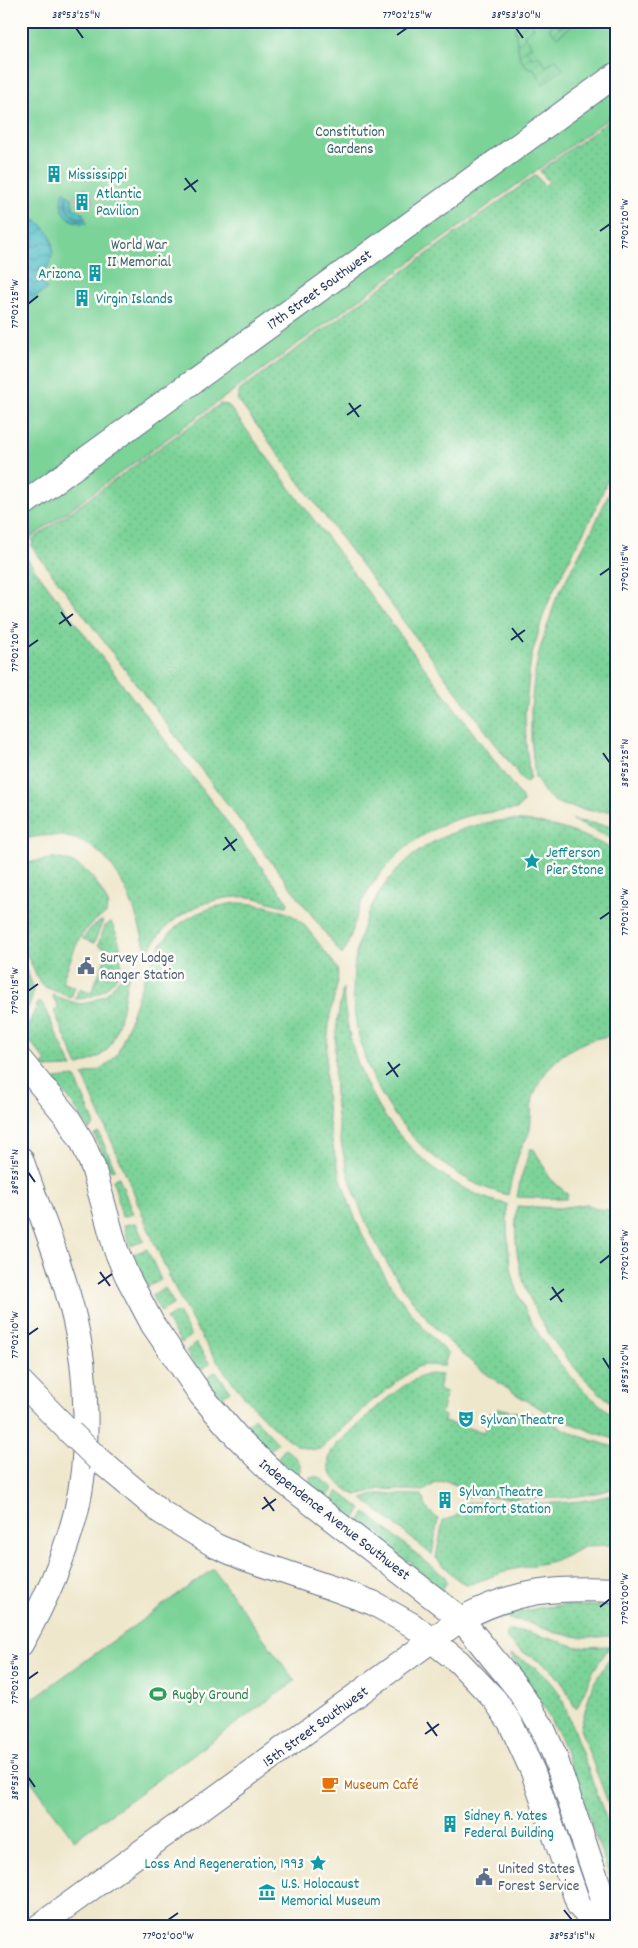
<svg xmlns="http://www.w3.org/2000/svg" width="638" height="1948" font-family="Dekko,sans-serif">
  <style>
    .grass { fill: url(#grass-dots); stroke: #4c817b }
    .park { fill: #7cd398; stroke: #4c817b }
    .garden { fill: url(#garden-furrows); stroke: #4c817b }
    .water { fill: url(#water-waves); stroke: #347692 }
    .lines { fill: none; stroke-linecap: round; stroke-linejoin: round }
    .minor-tunnel { stroke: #c5c2b6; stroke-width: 19; stroke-dasharray: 19 9; stroke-linecap: butt }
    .major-casing { stroke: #656f84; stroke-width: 26 }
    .major { stroke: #fff; stroke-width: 24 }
    .major-bridge-casing { stroke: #656f84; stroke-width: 26; stroke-linecap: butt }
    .major-bridge { stroke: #fff; stroke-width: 24 }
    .ticks { fill: none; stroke: #1b2f5e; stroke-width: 2 }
    .labels { text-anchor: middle; stroke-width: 5; stroke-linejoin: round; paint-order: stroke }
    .park-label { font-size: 15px; fill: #38606f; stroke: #fdfcf7 }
    .culture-label { font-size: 15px; fill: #0d838f; stroke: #fdfcf7; text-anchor: start }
    .street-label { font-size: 15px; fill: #1b2f5e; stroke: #fdfcf7 }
    .service-label { font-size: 15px; fill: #4e5e75; stroke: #fdfcf7; text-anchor: start }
    .leisure-label { font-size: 15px; fill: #27864d; stroke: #fdfcf7; text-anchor: start }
    .food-label { font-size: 15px; fill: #c56008; stroke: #fdfcf7; text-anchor: start }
    .neatline { fill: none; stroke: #1b2f5e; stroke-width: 2 }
    .ticks-label { font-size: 12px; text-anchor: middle; fill: #1b2f5e }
  </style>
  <defs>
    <pattern id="grass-dots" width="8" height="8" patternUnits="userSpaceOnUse" patternTransform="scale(1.25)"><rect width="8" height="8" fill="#7cd398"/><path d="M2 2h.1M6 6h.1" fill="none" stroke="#6bb585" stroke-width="1.8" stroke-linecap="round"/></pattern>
    <pattern id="garden-furrows" width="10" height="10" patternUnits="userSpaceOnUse" patternTransform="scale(1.25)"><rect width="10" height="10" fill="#7cd398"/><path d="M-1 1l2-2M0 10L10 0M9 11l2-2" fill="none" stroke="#6bb585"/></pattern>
    <pattern id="water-waves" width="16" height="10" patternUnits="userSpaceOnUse" patternTransform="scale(1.25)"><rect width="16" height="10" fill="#4ebcc5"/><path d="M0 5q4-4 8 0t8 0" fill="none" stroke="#4099a3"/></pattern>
  </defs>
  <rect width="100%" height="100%" fill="#fdfcf7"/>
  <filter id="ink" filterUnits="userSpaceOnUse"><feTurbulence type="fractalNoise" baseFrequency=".02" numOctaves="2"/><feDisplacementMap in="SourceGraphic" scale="10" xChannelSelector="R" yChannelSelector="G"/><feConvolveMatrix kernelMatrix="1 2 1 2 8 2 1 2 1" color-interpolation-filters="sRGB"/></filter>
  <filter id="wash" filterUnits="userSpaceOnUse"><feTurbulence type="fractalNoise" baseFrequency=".0096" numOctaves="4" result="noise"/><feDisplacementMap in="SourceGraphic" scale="20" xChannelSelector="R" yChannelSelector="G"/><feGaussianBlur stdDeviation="1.12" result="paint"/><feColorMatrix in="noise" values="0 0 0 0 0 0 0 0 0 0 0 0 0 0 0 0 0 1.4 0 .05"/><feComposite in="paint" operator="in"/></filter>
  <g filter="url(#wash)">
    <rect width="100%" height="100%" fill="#efe7cc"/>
    <g class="grass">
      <polygon points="617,115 617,458 593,514 555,587 544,613 531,658 525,714 526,744 530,778 528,781 524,782 237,399 240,390 536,175 544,186 549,182 540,171"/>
      <path d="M220 404 228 405 522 798 523 802 518 809C500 812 482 812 464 817 420 829 380 864 361 904 354 920 351 942 342 955L32 547 33 539Z"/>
      <polygon points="617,476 617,811 592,811 562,805 554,801 545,793 535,777 531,739 531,709 534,679 539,652 556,599 595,524"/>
      <path d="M21 551 288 902 287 906C274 905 262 898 249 897 217 895 182 908 161 933 156 938 154 944 149 949L145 946C128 881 102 818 21 840Z"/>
      <path d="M508 820C547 821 583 833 617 852V1036C580 1036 546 1060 534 1095 530 1106 532 1118 530 1129 529 1136 523 1144 520 1150 515 1165 511 1180 508 1195 482 1189 459 1176 438 1160 309 1060 323 837 508 820Z"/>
      <polygon points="572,820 617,827 617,841"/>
      <path d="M55 858C86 863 96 879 109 906H107L106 914C77 929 74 953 62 982L75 987 71 998 41 985 21 942V864Z"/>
      <path d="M236 903C255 903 289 908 303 924 310 931 316 940 322 948 327 954 334 962 337 969 340 979 333 1000 331 1011 328 1028 327 1046 326 1063 322 1170 370 1280 448 1353L444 1366 425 1365 417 1367 372 1401 320 1449C300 1453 281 1434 268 1422 201 1356 167 1276 133 1191 117 1152 99 1114 83 1075 100 1070 108 1067 118 1052 147 984 146 914 236 903Z"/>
      <polygon points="101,921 103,921 94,943 83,939 90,929"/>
      <path d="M111 922C117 933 123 951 121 964 118 984 95 1000 75 999L79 989 91 993 109 950 98 945 105 926Z"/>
      <path d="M21 960C39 996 35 989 21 1025Z"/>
      <path d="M129 971C125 991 119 1037 106 1051 98 1059 88 1062 78 1066L54 1011 59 1009 52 995 79 1004 87 1003 106 995 123 974Z"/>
      <path d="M343 988C348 1064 377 1125 439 1172 458 1186 483 1200 507 1204 507 1227 507 1249 512 1272 523 1326 573 1387 617 1418V1440C420 1380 300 1192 343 988Z"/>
      <polygon points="39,1001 42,1003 72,1067 44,1068 42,1066 47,1062 28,1039 26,1030"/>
      <polygon points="75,1077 95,1125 89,1130 70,1100 55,1082 56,1079"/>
      <polygon points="99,1133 115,1169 110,1170 94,1135"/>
      <polygon points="530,1149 534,1149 550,1178 568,1195 566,1199 517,1197 520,1181"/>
      <polygon points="119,1177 133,1214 122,1217 113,1180"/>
      <path d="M587 1204 596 1209 617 1210V1407C570 1372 524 1311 517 1252 515 1237 515 1221 517 1206L558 1208Z"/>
      <polygon points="136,1223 144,1241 130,1246 124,1225"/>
      <polygon points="147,1249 161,1280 147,1287 133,1254"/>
      <polygon points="165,1288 174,1304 161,1312 151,1295"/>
      <polygon points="178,1312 191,1336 181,1343 166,1319"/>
      <polygon points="196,1343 210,1364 199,1371 186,1351"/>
      <polygon points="216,1371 230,1391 221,1398 206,1378"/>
      <path d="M429 1374 442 1375 439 1391 446 1393 441 1414 445 1416 444 1422 484 1432 489 1413 496 1414 498 1408 530 1415 531 1413 579 1436 617 1448V1487C568 1504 515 1498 464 1496L459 1486 446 1481 434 1484 424 1491 381 1489 356 1495C336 1484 318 1468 336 1445 360 1424 398 1382 429 1374Z"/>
      <polygon points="254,1418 278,1443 270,1451 246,1426"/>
      <path d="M285 1449C293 1455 301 1460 301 1470L296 1474H292L279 1463 280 1461 277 1458Z"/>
      <polygon points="314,1477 319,1477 334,1488 327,1498 322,1495 320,1497 308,1486 310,1478"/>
      <polygon points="338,1491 361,1509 355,1520 331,1501"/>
      <path d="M617 1493V1545L586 1546 558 1560 510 1570 468 1585 458 1580 436 1558 443 1520C455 1518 460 1515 465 1503 516 1501 568 1509 617 1493Z"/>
      <polygon points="377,1494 422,1495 427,1509 438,1519 432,1555 363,1499"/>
      <polygon points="366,1513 445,1577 447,1582 442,1590 412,1566 413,1564 408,1560 406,1562 382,1544 383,1541 359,1522"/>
      <polygon points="562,1605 617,1607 617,1635 599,1637 579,1637 556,1633 524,1621 509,1619 507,1616 538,1608"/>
      <path d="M509 1631 528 1632 578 1647 610 1646 593 1671 578 1706 576 1708 574 1706C568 1692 560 1677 548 1667 537 1658 505 1647 506 1633Z"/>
      <polygon points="617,1650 617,1826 580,1729 592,1686 606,1664"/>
      <path d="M512 1655C533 1663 549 1676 561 1696L617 1848V1876L611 1880 562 1742 542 1704 511 1656Z"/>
    </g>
    <g class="park">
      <polygon points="21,21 613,21 617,26 617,112 21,545"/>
      <polygon points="213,1569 295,1681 74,1840 21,1767 21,1707"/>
    </g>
    <g class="garden">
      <polygon points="521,21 530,21 534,28 524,35 532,46 526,50 533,59 538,55 546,66 556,59 563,69 543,84 534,69 527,67 520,59 515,32 515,28"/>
      <polygon points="570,21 577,22 557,37 549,28 556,23 560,28"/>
    </g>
    <g class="water">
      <path d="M64 191 67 193C61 209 71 220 86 220L87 223C69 225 55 209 64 191Z"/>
      <path d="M68 195 73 199 71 200 73 204V209L78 210 81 213 82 212 86 218C72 219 63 208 68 195Z"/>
      <path d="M21 216C50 219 63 250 44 272L48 277 42 282 47 289 21 308Z"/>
    </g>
  </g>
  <g filter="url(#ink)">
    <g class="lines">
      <polyline class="minor-tunnel" points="77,195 87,208"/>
      <g class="major-casing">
        <g id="major">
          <polyline points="21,506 617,74"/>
          <polyline points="21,1061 68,1118 83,1143 93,1167 116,1250 127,1276 153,1325 201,1395 237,1437 279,1478 461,1619 518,1689 542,1727 554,1754 601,1892 608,1927"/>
          <path d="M21 1159C39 1211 61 1263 74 1317 88 1374 90 1454 76 1512 64 1559 45 1602 21 1644"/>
          <polyline points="21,1382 70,1432"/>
          <polyline points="99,1460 161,1512 216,1546 246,1559 332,1588 373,1603 412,1625 459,1662 495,1700 510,1722 533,1772 579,1906 598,1927"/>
          <path d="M38 1927 461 1619C515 1590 557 1587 617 1590"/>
        </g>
      </g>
      <use href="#major" class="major"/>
      <g class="major-bridge-casing">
        <polyline id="major-bridge" points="70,1432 99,1460"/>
      </g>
      <use href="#major-bridge" class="major-bridge"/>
    </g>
  </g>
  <path class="ticks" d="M76 28 83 38M516 28 523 38M397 35 407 28M185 178 196 192M184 190 198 180M600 231 610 224M28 304 38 296M349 403 359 417M347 415 361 405M600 575 610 568M61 612 71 626M59 624 73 614M512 628 523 642M511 640 525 630M28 647 38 640M603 753 610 763M225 837 235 851M223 850 237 839M600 919 610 912M28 991 38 984M388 1062 398 1077M386 1075 400 1064M28 1172 35 1182M600 1263 610 1255M100 1272 110 1286M98 1284 112 1274M552 1287 562 1302M550 1300 564 1289M28 1335 38 1328M603 1358 610 1369M264 1497 274 1511M262 1509 276 1499M600 1607 610 1599M28 1679 38 1672M427 1722 437 1736M425 1734 439 1724M28 1777 35 1787M564 1910 572 1920M168 1920 178 1913"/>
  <defs>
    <g id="building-bare" transform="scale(1.35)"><path d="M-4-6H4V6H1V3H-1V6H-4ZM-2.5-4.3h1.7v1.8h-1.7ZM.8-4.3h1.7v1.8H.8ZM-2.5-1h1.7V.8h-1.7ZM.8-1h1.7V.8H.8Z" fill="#0f9aa8" stroke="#fdfcf7" stroke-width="2.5" paint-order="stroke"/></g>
    <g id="sight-bare" transform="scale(1.35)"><path d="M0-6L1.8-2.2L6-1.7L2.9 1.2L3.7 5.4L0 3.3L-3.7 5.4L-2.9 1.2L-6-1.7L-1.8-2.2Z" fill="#0f9aa8" stroke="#fdfcf7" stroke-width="2.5" paint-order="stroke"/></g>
    <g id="civic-bare" transform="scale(1.35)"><path d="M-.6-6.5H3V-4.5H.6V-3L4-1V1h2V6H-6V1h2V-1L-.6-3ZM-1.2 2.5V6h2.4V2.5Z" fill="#5c6f8a" stroke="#fdfcf7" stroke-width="2.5" paint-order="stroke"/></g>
    <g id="theatre-bare" transform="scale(1.35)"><path d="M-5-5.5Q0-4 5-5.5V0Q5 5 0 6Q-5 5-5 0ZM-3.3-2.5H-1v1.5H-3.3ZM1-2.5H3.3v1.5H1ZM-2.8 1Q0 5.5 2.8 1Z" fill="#0f9aa8" stroke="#fdfcf7" stroke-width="2.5" paint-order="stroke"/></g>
    <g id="stadium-bare" transform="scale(1.35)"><path d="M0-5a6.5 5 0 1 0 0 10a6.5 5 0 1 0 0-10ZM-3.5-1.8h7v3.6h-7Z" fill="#2e9e5b" stroke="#fdfcf7" stroke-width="2.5" paint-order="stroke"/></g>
    <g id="cafe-bare" transform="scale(1.35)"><path d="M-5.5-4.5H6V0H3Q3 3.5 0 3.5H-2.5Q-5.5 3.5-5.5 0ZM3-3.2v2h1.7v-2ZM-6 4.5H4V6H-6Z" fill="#e8710a" stroke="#fdfcf7" stroke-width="2.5" paint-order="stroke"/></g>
    <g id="museum-bare" transform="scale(1.35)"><path d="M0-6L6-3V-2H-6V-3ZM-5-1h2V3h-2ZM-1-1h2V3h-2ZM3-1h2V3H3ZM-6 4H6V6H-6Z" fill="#0f9aa8" stroke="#fdfcf7" stroke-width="2.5" paint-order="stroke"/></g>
  </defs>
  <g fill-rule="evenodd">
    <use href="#building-bare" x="54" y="174"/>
    <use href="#building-bare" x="82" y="202"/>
    <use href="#building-bare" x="95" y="273"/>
    <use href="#building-bare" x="82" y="298"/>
    <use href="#sight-bare" x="532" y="861"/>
    <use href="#civic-bare" x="86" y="966"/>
    <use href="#theatre-bare" x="466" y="1419"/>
    <use href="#building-bare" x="445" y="1500"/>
    <use href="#stadium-bare" x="158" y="1694"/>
    <use href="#cafe-bare" x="330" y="1784"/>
    <use href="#building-bare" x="450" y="1824"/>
    <use href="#sight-bare" x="318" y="1863"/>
    <use href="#civic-bare" x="484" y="1877"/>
    <use href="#museum-bare" x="267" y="1892"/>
  </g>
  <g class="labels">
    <g class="park-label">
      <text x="350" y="136">Constitution<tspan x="350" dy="17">Gardens</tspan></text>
      <text x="139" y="249">World War<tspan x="139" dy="17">II Memorial</tspan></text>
    </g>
    <g class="culture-label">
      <text x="68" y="179">Mississippi</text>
      <text x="96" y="198">Atlantic<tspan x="96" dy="17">Pavilion</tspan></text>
      <text x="81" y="278" text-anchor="end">Arizona</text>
      <text x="96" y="303">Virgin Islands</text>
      <text x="546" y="857">Jefferson<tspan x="546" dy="17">Pier Stone</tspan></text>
      <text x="480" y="1424">Sylvan Theatre</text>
      <text x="459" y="1496">Sylvan Theatre<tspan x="459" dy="17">Comfort Station</tspan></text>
      <text x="464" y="1820">Sidney R. Yates<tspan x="464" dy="17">Federal Building</tspan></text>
      <text x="304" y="1868" text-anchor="end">Loss And Regeneration, 1993</text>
      <text x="281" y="1888">U.S. Holocaust<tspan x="281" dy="17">Memorial Museum</tspan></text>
    </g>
    <g class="street-label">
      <text transform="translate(319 289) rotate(-36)" y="5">17th Street Southwest</text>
      <text transform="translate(335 1519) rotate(38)" y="5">Independence Avenue Southwest</text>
      <text transform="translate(315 1726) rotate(-36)" y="5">15th Street Southwest</text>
    </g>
    <g class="service-label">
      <text x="100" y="962">Survey Lodge<tspan x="100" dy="17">Ranger Station</tspan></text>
      <text x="498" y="1873">United States<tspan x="498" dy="17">Forest Service</tspan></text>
    </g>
    <g class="leisure-label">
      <text x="172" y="1699">Rugby Ground</text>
    </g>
    <g class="food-label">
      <text x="344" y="1789">Museum Café</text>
    </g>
  </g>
  <rect width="638" height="1948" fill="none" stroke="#fdfcf7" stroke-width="55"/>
  <rect x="28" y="28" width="582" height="1892" class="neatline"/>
  <g class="ticks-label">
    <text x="76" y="18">38°53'25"N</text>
    <text x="407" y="18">77°02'25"W</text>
    <text x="516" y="18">38°53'30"N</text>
    <text transform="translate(624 224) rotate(-90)" y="4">77°02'20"W</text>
    <text transform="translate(14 304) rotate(-90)" y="4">77°02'25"W</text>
    <text transform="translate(624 568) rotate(-90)" y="4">77°02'15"W</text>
    <text transform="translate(14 647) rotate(-90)" y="4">77°02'20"W</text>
    <text transform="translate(624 763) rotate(-90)" y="4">38°53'25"N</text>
    <text transform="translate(624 912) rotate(-90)" y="4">77°02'10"W</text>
    <text transform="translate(14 991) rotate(-90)" y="4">77°02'15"W</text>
    <text transform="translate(14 1172) rotate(-90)" y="4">38°53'15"N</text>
    <text transform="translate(624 1255) rotate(-90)" y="4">77°02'05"W</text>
    <text transform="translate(14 1335) rotate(-90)" y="4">77°02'10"W</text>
    <text transform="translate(624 1369) rotate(-90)" y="4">38°53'20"N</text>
    <text transform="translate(624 1599) rotate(-90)" y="4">77°02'00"W</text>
    <text transform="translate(14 1679) rotate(-90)" y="4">77°02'05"W</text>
    <text transform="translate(14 1777) rotate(-90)" y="4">38°53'10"N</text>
    <text x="168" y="1939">77°02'00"W</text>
    <text x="572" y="1939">38°53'15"N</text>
  </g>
</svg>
